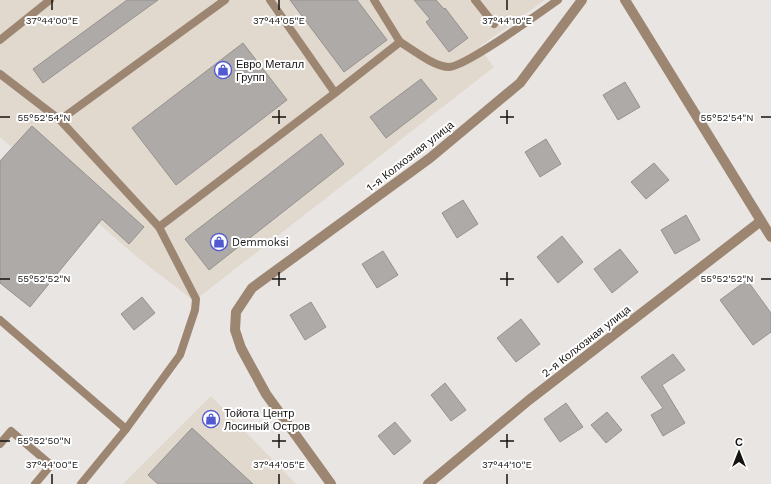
<svg xmlns="http://www.w3.org/2000/svg" width="771" height="484" font-family="'Work Sans',sans-serif">
  <style>
    .built { fill: #e1d8ce }
    .building { fill: #aeaaa7; stroke: #96928f }
    .lines { fill: none; stroke-linecap: round; stroke-linejoin: round }
    .service { stroke: #9c8671; stroke-width: 8 }
    .minor { stroke: #9c8671; stroke-width: 10 }
    .ticks { fill: none; stroke: #161413; stroke-width: 1.5 }
    .labels { text-anchor: middle; stroke-width: 4; stroke-linejoin: round; paint-order: stroke }
    .poi-label { font-size: 11px; fill: #161413; stroke: #fff; text-anchor: start }
    .street-label { font-size: 11px; fill: #161413; stroke: #fff }
    .ticks-label { font-size: 10px; text-anchor: middle; fill: #161413; stroke: #fff; stroke-width: 4; stroke-linejoin: round; paint-order: stroke }
  </style>
  <rect width="100%" height="100%" fill="#e9e5e2"/>
  <g class="built">
    <polygon points="0,0 545,0 479,47 494,67 194,301 137,257 0,137"/>
    <polygon points="211,396 296,484 123,484"/>
  </g>
  <g class="building">
    <polygon points="127,0 158,0 43,83 33,69"/>
    <polygon points="290,0 357,0 387,40 344,72"/>
    <polygon points="414,0 436,0 444,9 445,8 468,38 449,52 426,22 430,19"/>
    <polygon points="243,43 287,100 176,185 132,128"/>
    <polygon points="421,79 437,99 386,138 370,117"/>
    <polygon points="625,82 640,107 618,120 603,95"/>
    <polygon points="32,126 144,227 129,244 102,219 30,307 0,283 0,161"/>
    <polygon points="321,134 344,164 209,270 185,239"/>
    <polygon points="546,139 561,164 540,177 525,152"/>
    <polygon points="654,163 669,180 646,199 631,182"/>
    <polygon points="463,200 478,224 457,238 442,213"/>
    <polygon points="686,215 700,240 675,254 661,230"/>
    <polygon points="562,236 583,262 558,283 537,257"/>
    <polygon points="620,249 638,272 612,293 594,269"/>
    <polygon points="383,251 398,275 377,288 362,264"/>
    <polygon points="747,280 771,313 771,332 753,345 720,300"/>
    <polygon points="142,297 155,313 134,330 121,314"/>
    <polygon points="311,302 326,327 305,340 290,315"/>
    <polygon points="521,319 540,344 516,362 497,338"/>
    <polygon points="673,354 685,370 662,385 685,423 663,436 651,415 663,408 641,377"/>
    <polygon points="445,383 466,410 451,421 431,395"/>
    <polygon points="566,403 583,427 560,442 544,419"/>
    <polygon points="607,412 622,430 606,443 591,425"/>
    <polygon points="395,422 411,441 394,455 378,436"/>
    <polygon points="192,428 253,484 158,484 148,475"/>
  </g>
  <g class="lines">
    <g class="service">
      <polyline points="270,0 335,93"/>
      <polyline points="475,0 494,24"/>
      <polyline points="0,40 50,0"/>
      <path d="M400 42C412 49 434 67 449 67 467 66 539 13 558 0"/>
      <polyline points="0,74 60,120 159,227 196,299 195,310 180,355 126,429 81,484"/>
      <polyline points="60,120 225,0"/>
      <polyline points="159,227 335,93 400,42 374,0"/>
      <polyline points="0,320 126,429"/>
      <polyline points="0,444 11,431 51,465 35,484"/>
    </g>
    <g class="minor">
      <polyline points="625,0 771,237"/>
      <polyline points="331,484 266,394 241,348 235,330 236,312 252,288 430,158 520,83 582,0"/>
      <polyline points="428,484 529,400 761,221"/>
    </g>
  </g>
  <path class="ticks" d="M52 0V10M279 0V10M507 0V10M279 110V124M507 110V124M0 117H10M272 117H286M500 117H514M761 117H771M279 272V286M507 272V286M0 279H10M272 279H286M500 279H514M761 279H771M279 434V448M507 434V448M0 441H10M272 441H286M500 441H514M52 474V484M279 474V484M507 474V484"/>
  <defs>
    <g id="shop-ring" transform="scale(0.9)"><circle r="9.5" fill="#fff" stroke="#515ad0" stroke-width="1.5"/><path d="M-5-2.5h2.3a2.7 3.5 0 0 1 5.4 0H5L5.5 6h-11ZM-1.5-2.5h3a1.5 2.3 0 0 0-3 0Z" fill="#515ad0"/></g>
  </defs>
  <g fill-rule="evenodd">
    <use href="#shop-ring" x="223" y="70"/>
    <use href="#shop-ring" x="219" y="242"/>
    <use href="#shop-ring" x="211" y="419"/>
  </g>
  <g class="labels">
    <g class="poi-label">
      <text x="236" y="68">Евро Металл<tspan x="236" dy="13">Групп</tspan></text>
      <text x="232" y="246">Demmoksi</text>
      <text x="224" y="417">Тойота Центр<tspan x="224" dy="13">Лосиный Остров</tspan></text>
    </g>
    <g class="street-label">
      <text transform="translate(410 156) rotate(-38)" y="4">1-я Колхозная улица</text>
      <text transform="translate(586 341) rotate(-38)" y="4">2-я Колхозная улица</text>
    </g>
  </g>
  <g class="ticks-label">
    <text x="52" y="24">37°44'00"E</text>
    <text x="279" y="24">37°44'05"E</text>
    <text x="507" y="24">37°44'10"E</text>
    <text x="44" y="121">55°52'54"N</text>
    <text x="727" y="121">55°52'54"N</text>
    <text x="44" y="282">55°52'52"N</text>
    <text x="727" y="282">55°52'52"N</text>
    <text x="44" y="444">55°52'50"N</text>
    <text x="52" y="468">37°44'00"E</text>
    <text x="279" y="468">37°44'05"E</text>
    <text x="507" y="468">37°44'10"E</text>
  </g>
  <g transform="translate(739 452)" stroke="#ffffff" stroke-width="3" paint-order="stroke">
  <path d="M0-3L7 15L0 10L-7 15Z" fill="#161413"/>
  <text y="-6" font-size="11" font-weight="bold" text-anchor="middle" fill="#161413">С</text>
  </g>
</svg>
